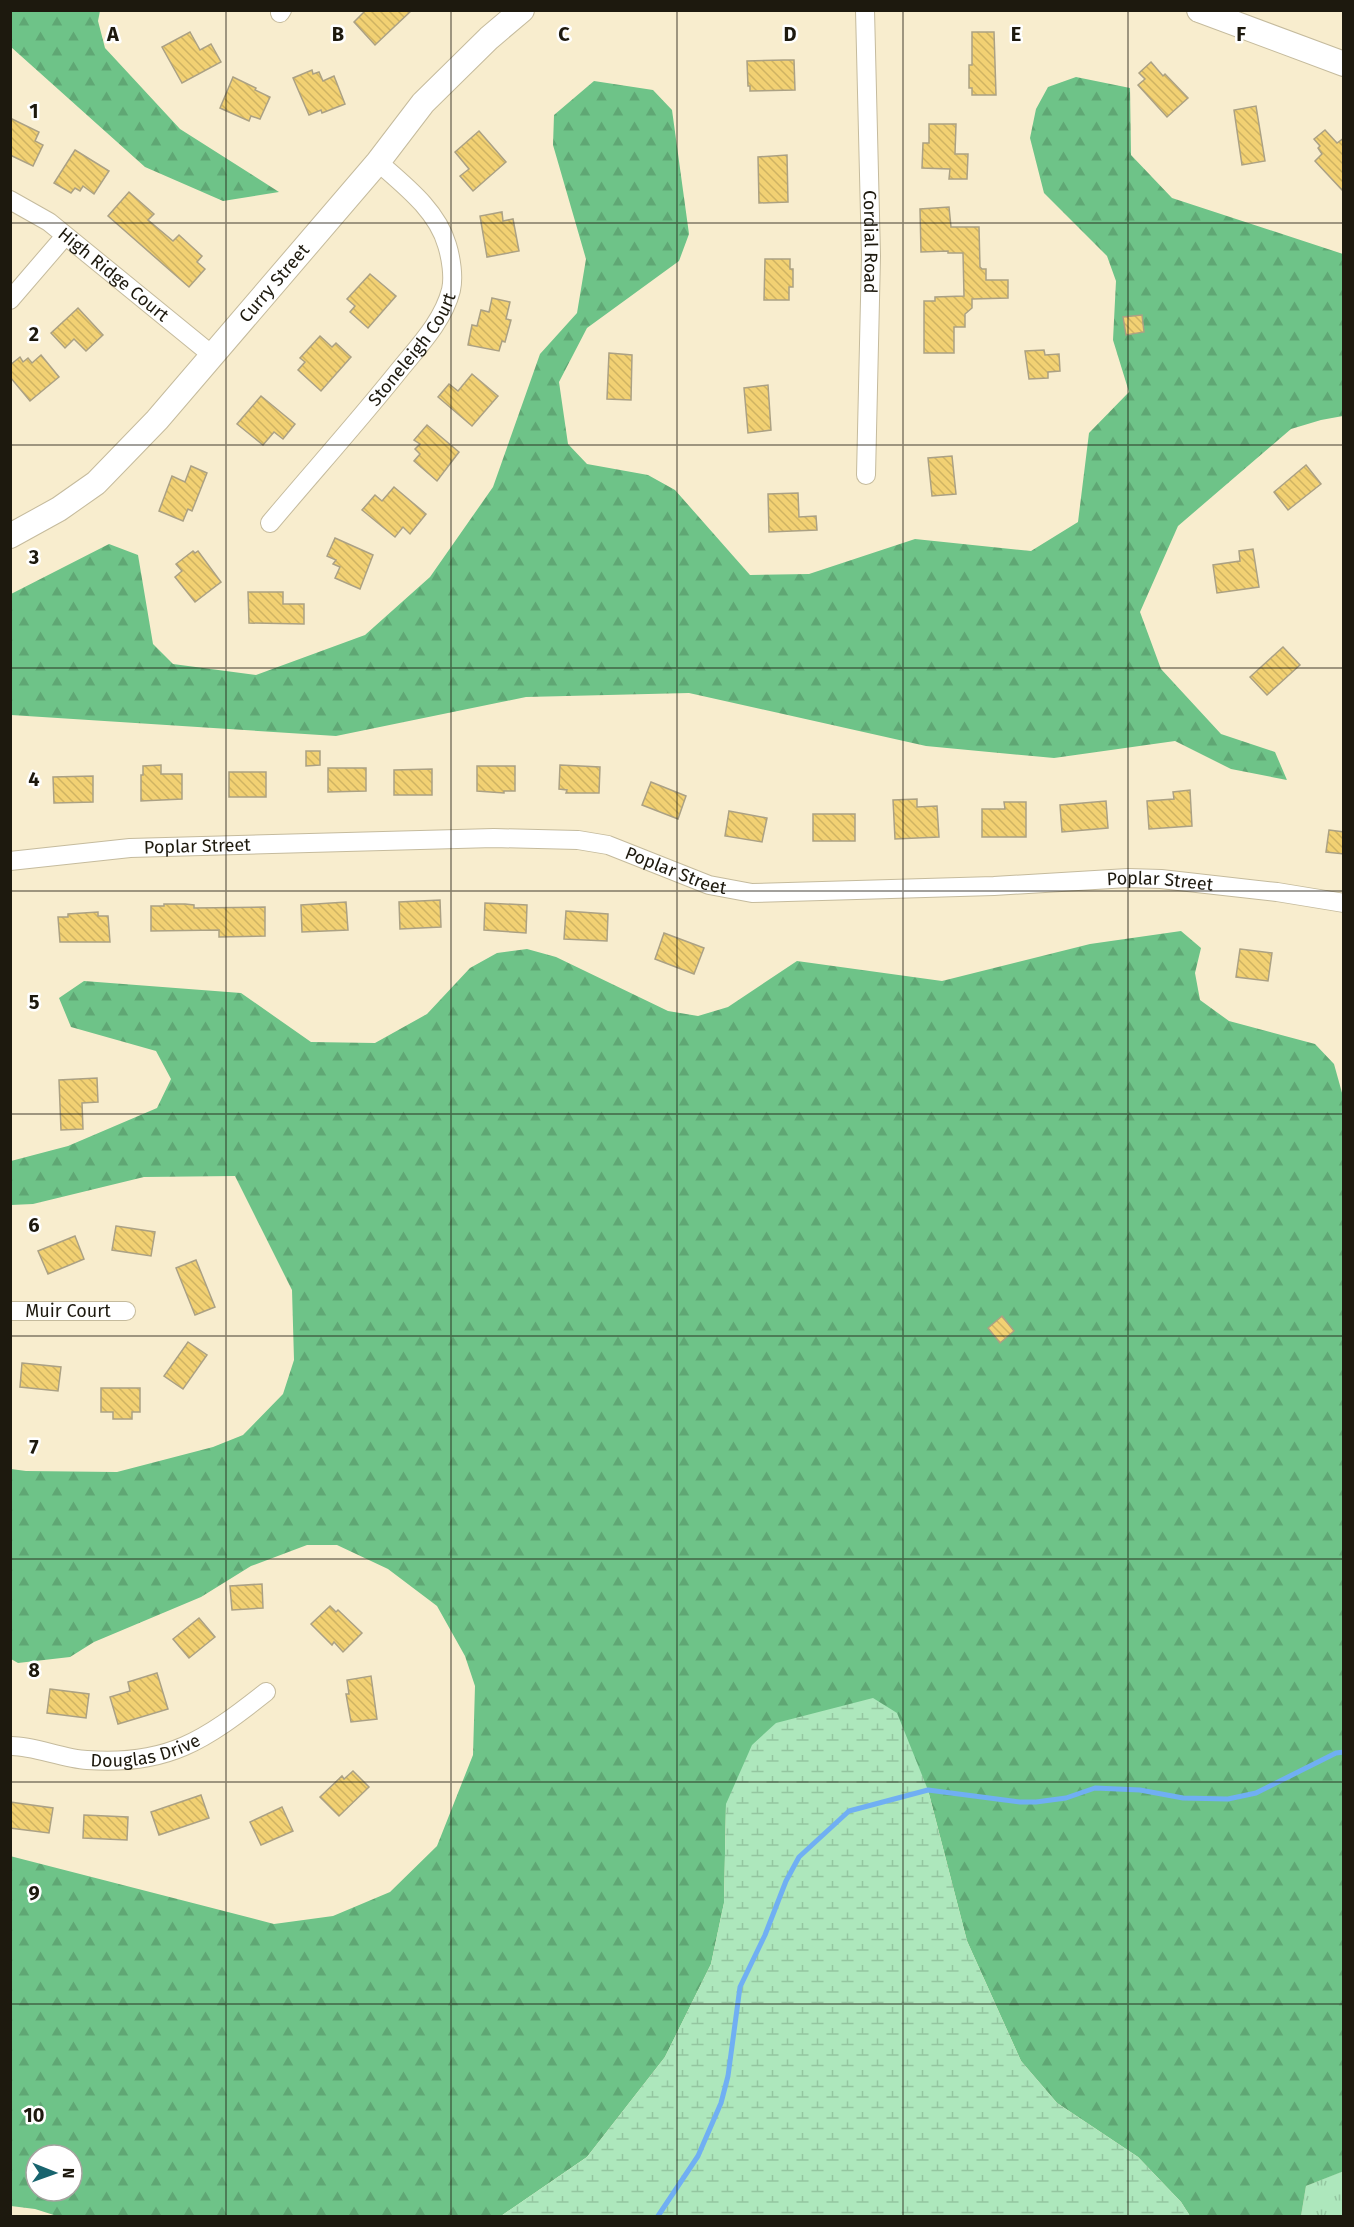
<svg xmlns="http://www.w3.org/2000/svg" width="1354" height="2227" font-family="'Fira Sans',sans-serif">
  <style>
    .grass { fill: url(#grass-tufts) }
    .forest { fill: url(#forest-firs); fill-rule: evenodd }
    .wetland { fill: url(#wetland-marsh) }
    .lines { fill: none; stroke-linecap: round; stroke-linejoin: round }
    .stream { stroke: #70aff3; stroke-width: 5 }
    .building { fill: url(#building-back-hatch); stroke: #aba184; stroke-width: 1.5 }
    .minor-casing { stroke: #c5bb9d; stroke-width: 20 }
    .tertiary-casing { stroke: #c5bb9d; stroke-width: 26 }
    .minor { stroke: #fff; stroke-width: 18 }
    .tertiary { stroke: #fff; stroke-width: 24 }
    .grid { fill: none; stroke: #1d190e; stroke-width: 1.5; stroke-opacity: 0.55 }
    .labels { text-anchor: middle; stroke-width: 5; stroke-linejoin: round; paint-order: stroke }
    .street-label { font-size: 18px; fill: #1d190e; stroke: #fff }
    .grid-label { font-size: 20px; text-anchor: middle; font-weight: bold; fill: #1d190e; stroke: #fff; stroke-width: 5; stroke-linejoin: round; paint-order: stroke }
  </style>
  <defs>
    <pattern id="grass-tufts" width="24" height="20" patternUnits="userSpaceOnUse" patternTransform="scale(1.5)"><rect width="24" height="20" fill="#ade7bc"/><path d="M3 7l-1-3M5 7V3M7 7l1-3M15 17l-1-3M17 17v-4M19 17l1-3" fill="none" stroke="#94c6a0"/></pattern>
    <pattern id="forest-firs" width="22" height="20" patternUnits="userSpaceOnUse" patternTransform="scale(1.5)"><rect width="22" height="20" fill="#6ec388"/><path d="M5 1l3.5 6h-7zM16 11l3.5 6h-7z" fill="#5fa774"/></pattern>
    <pattern id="wetland-marsh" width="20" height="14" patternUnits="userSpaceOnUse" patternTransform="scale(1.5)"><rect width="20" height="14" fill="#ade7bc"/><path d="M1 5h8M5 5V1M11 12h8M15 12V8" fill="none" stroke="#94c6a0"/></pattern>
    <pattern id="building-back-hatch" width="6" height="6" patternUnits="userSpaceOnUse" patternTransform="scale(1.5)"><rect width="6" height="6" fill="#f2d173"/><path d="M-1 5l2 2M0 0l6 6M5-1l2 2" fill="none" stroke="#cfb362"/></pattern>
  </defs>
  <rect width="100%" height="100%" fill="#f8edce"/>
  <polygon class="grass" points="1343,2171 1343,2216 1301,2216 1306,2186"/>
  <g class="forest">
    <polygon points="11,10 100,11 98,21 105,48 180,129 279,192 223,201 145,167 11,47"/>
    <polygon points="1076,77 1130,88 1131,155 1172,198 1343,254 1343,416 1321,420 1291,429 1178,526 1140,612 1161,669 1221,734 1275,752 1287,780 1231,769 1175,741 1054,758 926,746 689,693 526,697 336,736 11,715 11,594 109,544 138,555 153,644 173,664 256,675 365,635 430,577 493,487 540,354 577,313 586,259 553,145 554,115 594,81 653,90 672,110 689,234 679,261 587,328 559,382 568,444 587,464 648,475 675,490 750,575 809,574 915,539 1031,551 1078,522 1089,433 1129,392 1113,340 1116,281 1107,256 1044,193 1030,138 1036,109 1048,87"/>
    <path d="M1181 931 1201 948 1195 973 1200 1000 1229 1021 1315 1044 1334 1064 1344 1100V2171L1306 2186 1301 2216H1190L1181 2202 1138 2157 1057 2103 1021 2061 967 1941 928 1790 726 1804 724 1903 711 1964 665 2057 587 2157 501 2216H57L35 2209 11 2206 10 1856 274 1924 333 1916 390 1892 437 1846 473 1755 475 1686 465 1656 437 1606 388 1569 337 1545H307L251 1566 201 1597 94 1642 70 1657 18 1663 11 1659V1469L26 1471 117 1472 213 1447 243 1435 283 1394 294 1360 292 1290 235 1176 144 1177 33 1204 11 1205V1161L68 1146 157 1108 171 1079 156 1051 71 1027 59 998 84 981 241 993 311 1042 375 1043 427 1014 470 968 497 953 527 949 556 957 668 1011 698 1016 728 1007 797 961 942 981 1090 944ZM36 2155H72V2191H36Z"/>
  </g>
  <polygon class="wetland" points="873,1698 897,1713 928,1790 967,1941 1021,2061 1057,2103 1138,2157 1181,2202 1190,2216 501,2216 587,2157 665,2057 711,1964 724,1903 726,1804 752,1745 776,1723"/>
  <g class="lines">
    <polyline class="stream" points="658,2216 698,2156 721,2103 728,2076 740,1987 765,1935 786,1881 799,1857 849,1811 928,1790 1020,1802 1036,1802 1066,1798 1095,1788 1140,1790 1183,1798 1228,1799 1256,1793 1336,1753 1344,1752"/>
  </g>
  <g class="building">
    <polygon points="366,10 412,10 375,45 354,22"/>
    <polygon points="190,32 200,50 211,44 221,62 182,83 162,47"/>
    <polygon points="972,32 994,32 996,95 972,95 972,88 969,88 969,65 972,65"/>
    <polygon points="784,60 794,60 795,90 750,91 750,86 748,86 747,61"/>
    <polygon points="1151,62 1163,76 1165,74 1188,98 1167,117 1138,85 1145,79 1139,73"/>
    <polygon points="312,70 313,74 319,72 323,81 334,76 345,104 322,113 321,110 309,115 293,78"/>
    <polygon points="233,77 256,88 255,90 270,97 260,119 251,116 249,121 220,108"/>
    <polygon points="1256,106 1265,161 1242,165 1234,110"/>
    <polygon points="10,118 39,132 35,141 43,145 33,166 10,155"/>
    <polygon points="929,124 956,124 955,154 968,154 967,179 949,179 950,169 922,168 923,143 929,143"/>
    <polygon points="1325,130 1337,143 1344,138 1344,192 1315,161 1322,154 1318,148 1320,146 1314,139"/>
    <polygon points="479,131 506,162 473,191 460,176 469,169 455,152"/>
    <polygon points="75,150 109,171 94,194 83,186 80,191 75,188 71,193 54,183"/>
    <polygon points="787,155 788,202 759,203 758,157"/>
    <polygon points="129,192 154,214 148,220 173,241 179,235 202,256 197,262 205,269 189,287 108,216"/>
    <polygon points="949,207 951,227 979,227 980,267 982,269 986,269 986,280 1008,280 1008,298 972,299 972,308 965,314 965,327 954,327 954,353 924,353 924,301 935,301 935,297 964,296 963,253 948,253 948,251 921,252 920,209"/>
    <polygon points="502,212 503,221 513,219 519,251 487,257 480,216"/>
    <polygon points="765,259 790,259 790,269 793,269 793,287 789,287 789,300 764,300"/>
    <polygon points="370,274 396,296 368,328 350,312 355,306 347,299"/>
    <polygon points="492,298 510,302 506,319 511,320 505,342 502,341 499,351 468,345 472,325 477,326 481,310 489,312"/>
    <polygon points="78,308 103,335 86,351 74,339 65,348 51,333"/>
    <polygon points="1142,315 1144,332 1126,335 1123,317"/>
    <polygon points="320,336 332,347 336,343 351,357 321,391 298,370 305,362 300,358"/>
    <polygon points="1044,350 1045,355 1059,354 1060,371 1048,372 1048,378 1029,379 1025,351"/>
    <polygon points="609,353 632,355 631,400 607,399"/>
    <polygon points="41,355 59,377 30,401 10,377 10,365 20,357 23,362 28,358 32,363"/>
    <polygon points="472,374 498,396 472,426 438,397 449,384 458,391"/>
    <polygon points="768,385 771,430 748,433 744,388"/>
    <polygon points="261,396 295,424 283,439 274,432 263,445 237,424"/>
    <polygon points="427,425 459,452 437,481 414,461 420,454 415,449 420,444 414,440"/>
    <polygon points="952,456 956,494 932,496 928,458"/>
    <polygon points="1306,465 1321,484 1288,510 1274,492"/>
    <polygon points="191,466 207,473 192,511 188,509 183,521 159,511 172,476 185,482"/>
    <polygon points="394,487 426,514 410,534 403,527 395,537 362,510 375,495 382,501"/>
    <polygon points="798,493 799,517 816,516 817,530 769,532 768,494"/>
    <polygon points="335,538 373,555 360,589 335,578 340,567 333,564 336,560 327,556"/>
    <polygon points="1253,549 1259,587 1217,593 1213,565 1240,561 1239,551"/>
    <polygon points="193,551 195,553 198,551 221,582 195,602 175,577 182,571 176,564"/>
    <polygon points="248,592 283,592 283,604 304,604 304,624 249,623"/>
    <polygon points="1283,647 1300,665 1267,695 1250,677"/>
    <polygon points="306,751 320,751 320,765 306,766"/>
    <polygon points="161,765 161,774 182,774 182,799 141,801 141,775 143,775 143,766"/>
    <polygon points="560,765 600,767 599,793 566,793 567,790 559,789"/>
    <polygon points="477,766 515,766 515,791 504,791 504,793 477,791"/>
    <polygon points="328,768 366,768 366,791 328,792"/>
    <polygon points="432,769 432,795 394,795 394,770"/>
    <rect x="229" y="772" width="37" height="25"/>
    <polygon points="93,776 93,802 54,803 53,777"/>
    <polygon points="651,782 686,796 678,819 642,805"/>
    <polygon points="1190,790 1192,826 1149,829 1147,801 1174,799 1173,792"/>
    <polygon points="917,799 917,807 937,806 939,837 895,839 893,800"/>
    <polygon points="1106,801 1108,828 1062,832 1060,805"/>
    <polygon points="1004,802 1026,802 1026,837 982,837 982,809 1005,809"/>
    <polygon points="729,811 767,818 762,842 725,836"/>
    <rect x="813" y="814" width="42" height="27"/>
    <polygon points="1329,830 1344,832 1344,854 1326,852"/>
    <polygon points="440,900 441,927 400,929 399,902"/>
    <polygon points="346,902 348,930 302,932 301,905"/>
    <polygon points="485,903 527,905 526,933 484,930"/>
    <polygon points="164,904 185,904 194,905 194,908 265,907 265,936 219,937 219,930 151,931 151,906 164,906"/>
    <polygon points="566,911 608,914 607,941 564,939"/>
    <polygon points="98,912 98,916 108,916 110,942 60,942 58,917 68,917 68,914"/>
    <polygon points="664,933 704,948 694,974 655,959"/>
    <polygon points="1240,949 1272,953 1268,981 1236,977"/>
    <polygon points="97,1078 98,1102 82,1103 83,1129 61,1130 59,1080"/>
    <polygon points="116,1226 155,1232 151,1256 112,1250"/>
    <polygon points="75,1236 84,1259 48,1274 38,1251"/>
    <polygon points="196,1260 215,1307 195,1315 176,1268"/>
    <polygon points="1002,1316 1014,1331 1000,1343 988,1328"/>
    <polygon points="188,1342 207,1355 183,1389 164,1376"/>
    <polygon points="22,1363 61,1367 58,1391 20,1387"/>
    <polygon points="101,1388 140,1388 140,1412 132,1412 132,1419 113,1419 113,1412 101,1412"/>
    <polygon points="262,1584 263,1608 232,1610 230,1586"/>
    <polygon points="330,1606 336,1612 338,1610 362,1633 343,1652 334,1642 332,1645 311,1624"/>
    <polygon points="199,1618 215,1637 189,1658 173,1639"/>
    <polygon points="157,1673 168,1709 118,1724 110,1697 130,1691 128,1682"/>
    <polygon points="371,1676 377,1719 351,1722 346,1694 349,1694 347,1680"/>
    <polygon points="50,1689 89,1694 86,1718 47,1713"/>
    <polygon points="353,1771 369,1787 339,1816 320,1797 342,1776 344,1779"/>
    <polygon points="201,1795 209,1818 159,1835 151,1812"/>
    <polygon points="10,1802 53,1808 49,1833 10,1828"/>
    <polygon points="282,1807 293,1831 261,1845 250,1822"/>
    <polygon points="84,1815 128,1817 127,1840 83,1838"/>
  </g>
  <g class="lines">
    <g class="minor-casing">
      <g id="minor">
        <path id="s1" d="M865 10 871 256 866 475"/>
        <polyline points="280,13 282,10"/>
        <path id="s2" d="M10 200 49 222 212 355"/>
        <polyline points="10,300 65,236"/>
        <path id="s3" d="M270 523C312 473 356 424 397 373 417 348 443 322 451 290 454 277 451 258 447 245 437 210 404 185 378 162"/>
        <path id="s4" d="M10 861 130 848 494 838 578 840 608 845 709 885 752 893 994 886 1128 878 1161 879 1277 892 1344 903"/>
        <path id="s5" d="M10 1311H126"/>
        <path id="s6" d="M10 1746C32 1745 63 1759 87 1760 168 1766 205 1740 266 1692"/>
      </g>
    </g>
    <g class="tertiary-casing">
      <g id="tertiary">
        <polyline points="1199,10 1344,64"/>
        <path id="s7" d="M10 536 59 509 96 483 157 420 378 162 423 103 489 38 522 10"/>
      </g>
    </g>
    <use href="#minor" class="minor"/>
    <use href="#tertiary" class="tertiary"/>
  </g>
  <path class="grid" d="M226 10V2216M451 10V2216M677 10V2216M903 10V2216M1128 10V2216M10 223H1344M10 445H1344M10 668H1344M10 891H1344M10 1114H1344M10 1336H1344M10 1559H1344M10 1782H1344M10 2004H1344"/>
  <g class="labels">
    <g class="street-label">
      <text dy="6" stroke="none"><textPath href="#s1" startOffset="232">Cordial Road</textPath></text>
      <text dy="6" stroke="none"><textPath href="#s2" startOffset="128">High Ridge Court</textPath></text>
      <text dy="6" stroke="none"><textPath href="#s7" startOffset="369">Curry Street</textPath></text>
      <text dy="6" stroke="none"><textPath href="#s3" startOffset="225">Stoneleigh Court</textPath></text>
      <text dy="6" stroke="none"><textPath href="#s4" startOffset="188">Poplar Street</textPath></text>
      <text dy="6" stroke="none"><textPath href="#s4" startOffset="672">Poplar Street</textPath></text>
      <text dy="6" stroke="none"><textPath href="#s4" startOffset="1160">Poplar Street</textPath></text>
      <text dy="6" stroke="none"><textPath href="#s5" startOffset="58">Muir Court</textPath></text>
      <text dy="6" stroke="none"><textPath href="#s6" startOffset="138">Douglas Drive</textPath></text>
    </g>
  </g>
  <g class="grid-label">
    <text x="113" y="41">A</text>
    <text x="338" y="41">B</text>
    <text x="564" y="41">C</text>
    <text x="790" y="41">D</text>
    <text x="1016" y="41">E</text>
    <text x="1241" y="41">F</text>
    <text x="34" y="118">1</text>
    <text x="34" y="341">2</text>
    <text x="34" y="564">3</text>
    <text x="34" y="786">4</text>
    <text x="34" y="1009">5</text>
    <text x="34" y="1232">6</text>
    <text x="34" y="1454">7</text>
    <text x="34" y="1677">8</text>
    <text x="34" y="1900">9</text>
    <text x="34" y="2122">10</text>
  </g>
  <rect width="1354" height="2227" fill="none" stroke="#1d190e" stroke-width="24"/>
  <g transform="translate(54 2173) rotate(91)"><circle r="28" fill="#ffffff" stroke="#a5a39f" stroke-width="1.5"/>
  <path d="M0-4.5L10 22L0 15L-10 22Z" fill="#18646e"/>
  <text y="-9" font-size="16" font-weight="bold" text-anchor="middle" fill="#1d190e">N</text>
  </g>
</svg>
